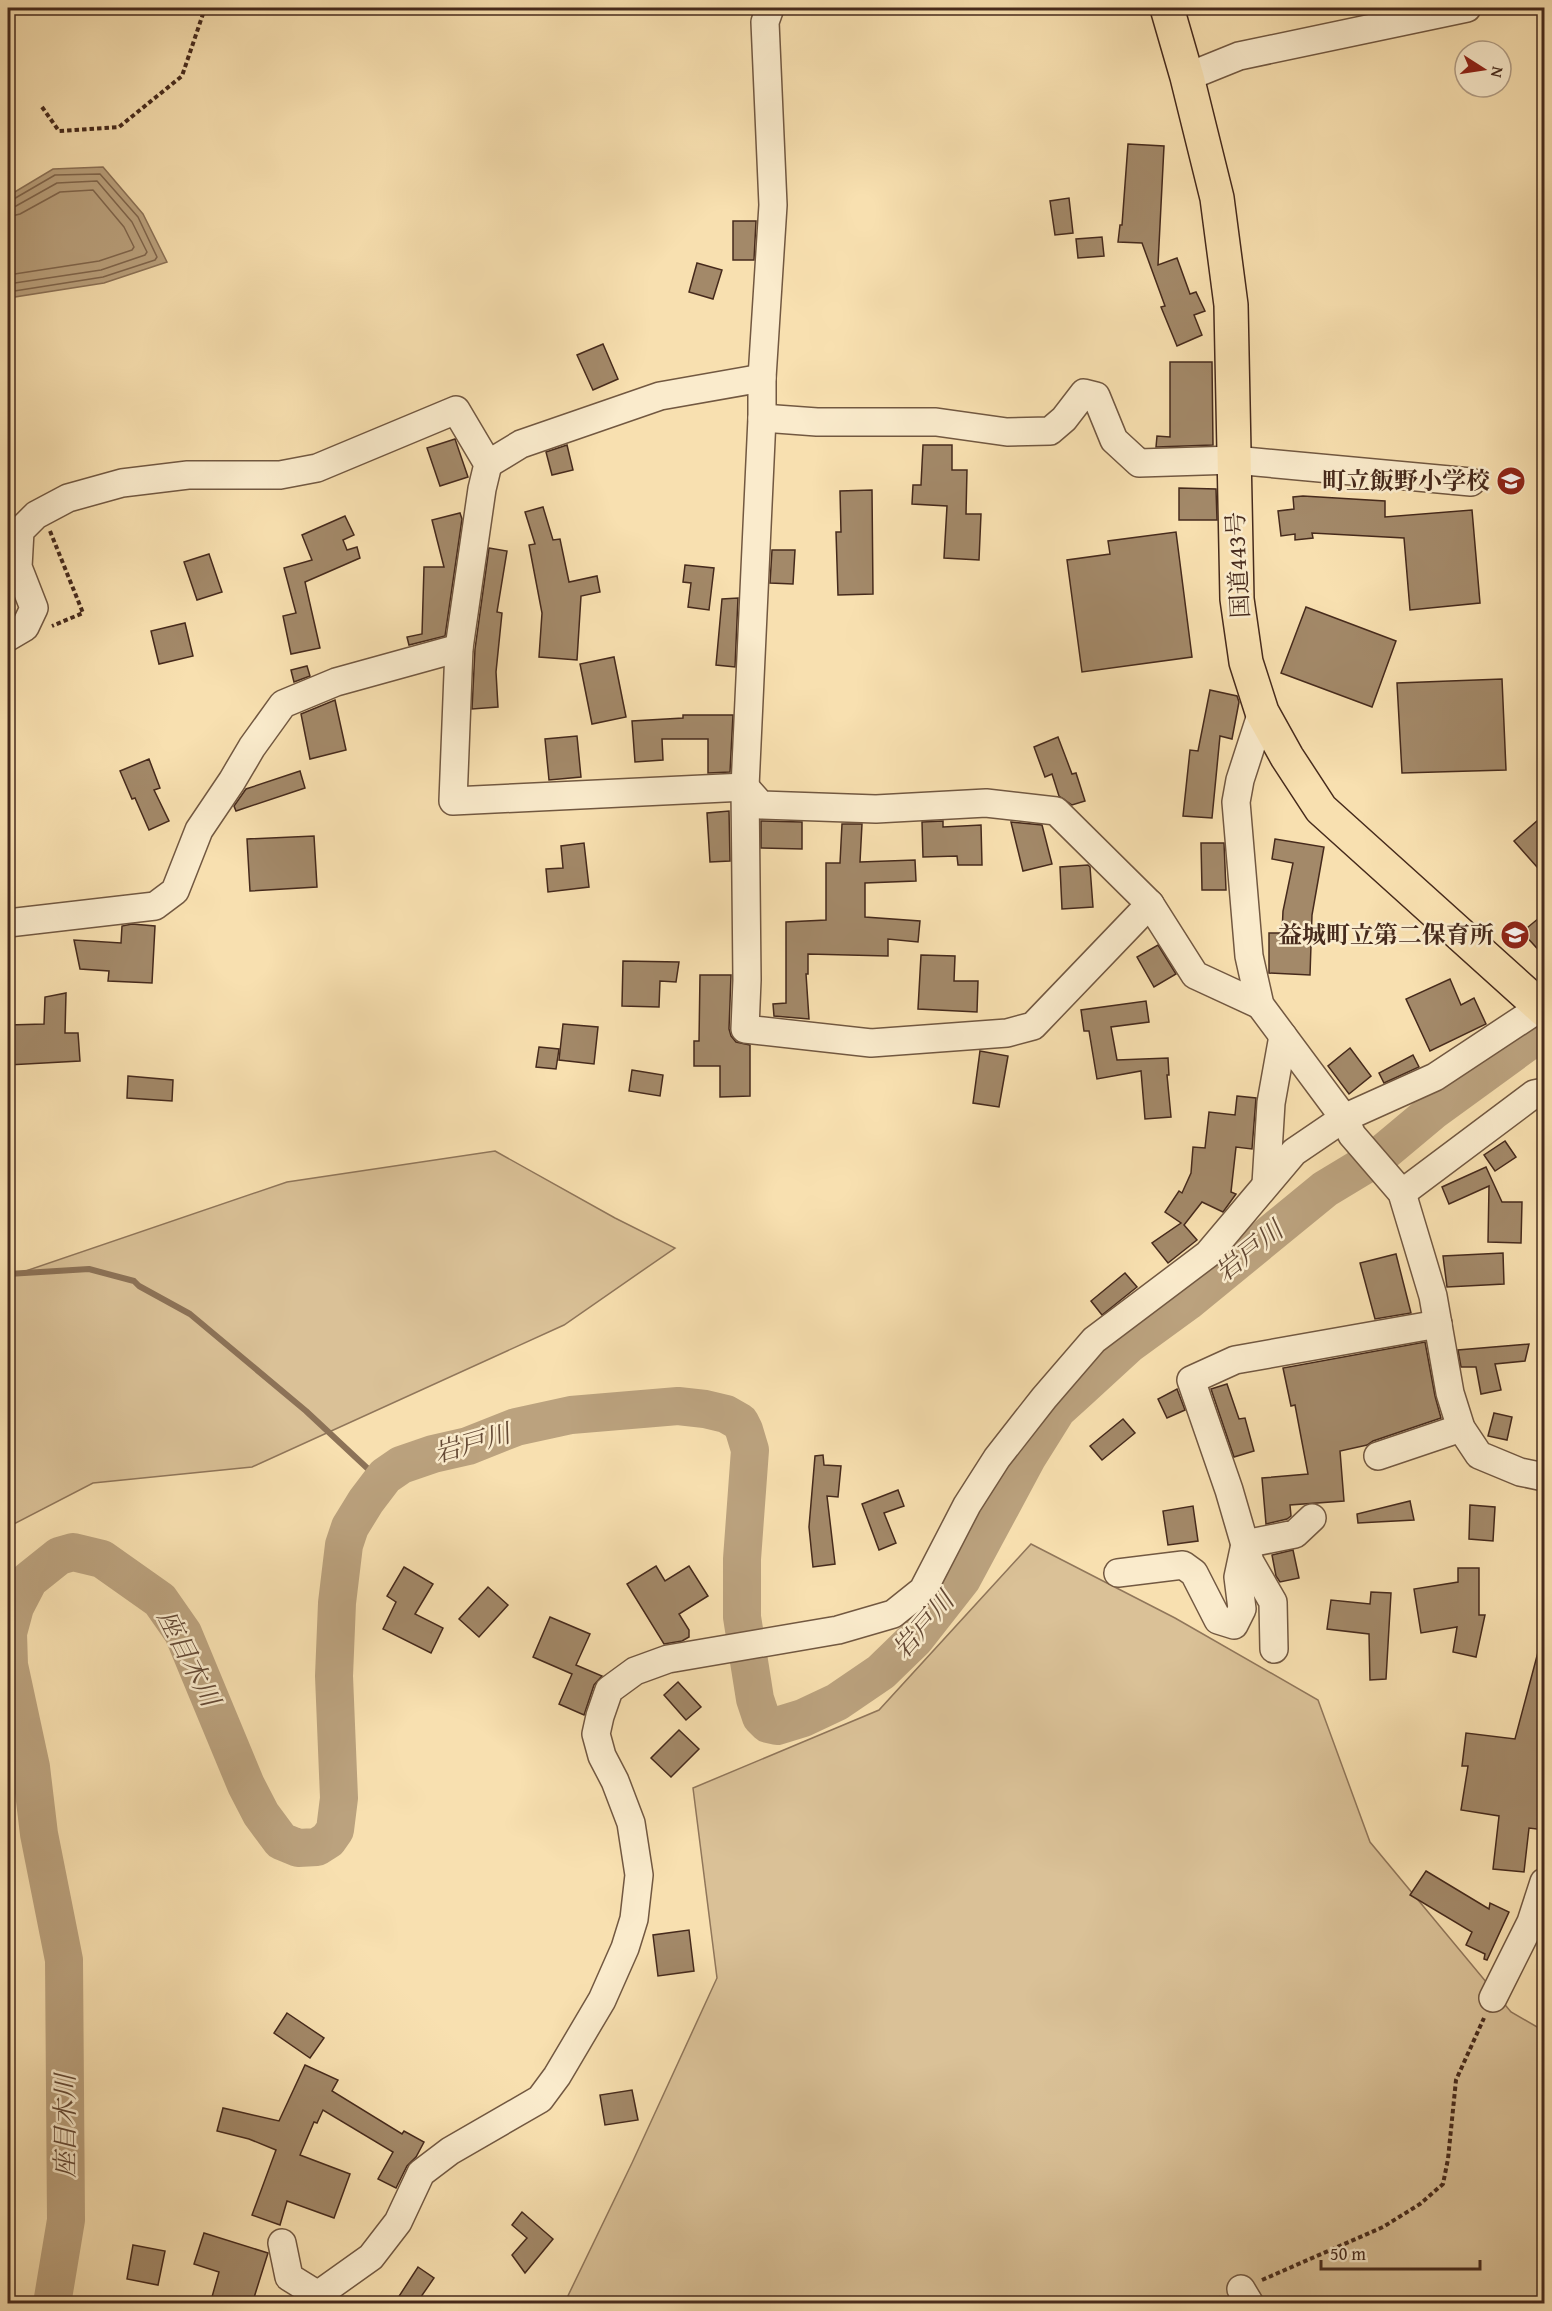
<svg xmlns="http://www.w3.org/2000/svg" width="1552" height="2311" font-family="'Gentium Book Plus','Noto Serif JP',serif">
  <style>
    .green { fill: #dac197; stroke: #90765a; stroke-width: 1.5 }
    .water { fill: #bba27e; stroke: #8c7257; stroke-width: 1.5 }
    .lines { fill: none; stroke-linecap: round; stroke-linejoin: round }
    .shore { stroke: #80664d; stroke-width: 1.5 }
    .stream { stroke: #8c7257; stroke-width: 6 }
    .river { stroke: #bba27e; stroke-width: 38 }
    .building { fill: #a38969; stroke: #462a1c; stroke-width: 1.5 }
    .minor-casing { stroke: #725841; stroke-width: 30 }
    .highway-casing { stroke: #462a1c; stroke-width: 36 }
    .path { stroke: #462a1c; stroke-width: 4; stroke-dasharray: 4.5 3; stroke-linecap: butt }
    .minor { stroke: #faebcc; stroke-width: 27 }
    .highway { stroke: #f8e0b0; stroke-width: 33 }
    .labels { text-anchor: middle; stroke-width: 5; stroke-linejoin: round; paint-order: stroke }
    .poi-label { font-size: 24px; font-weight: bold; fill: #462a1c; stroke: #faebcc; text-anchor: end }
    .street-label { font-size: 24px; fill: #462a1c; stroke: #faebcc }
    .water-label { font-size: 26px; font-style: italic; fill: #634834; stroke: #faebcc }
  </style>
  <rect width="100%" height="100%" fill="#f8e0b0"/>
  <filter id="stains"><feTurbulence type="fractalNoise" baseFrequency=".00333" numOctaves="4"/><feColorMatrix values="0 0 0 0 .2 0 0 0 0 .09 0 0 0 0 .02 0 0 0 .5 -.17"/></filter>
  <radialGradient id="worn" r=".72"><stop offset=".6" stop-color="#630" stop-opacity="0"/><stop offset="1" stop-color="#630" stop-opacity=".3"/></radialGradient>
  <g class="green">
    <polygon points="495,1151 615,1218 675,1248 564,1325 252,1467 93,1483 8,1527 8,1277 287,1182"/>
    <polygon points="1031,1544 1175,1618 1318,1700 1370,1842 1511,2012 1544,2031 1544,2303 564,2304 632,2163 717,1978 693,1788 879,1710"/>
  </g>
  <polygon class="water" points="103,167 143,214 167,262 104,283 8,298 8,196 53,169"/>
  <g class="lines">
    <g class="shore">
      <polyline points="8,200 12,200 55,175 100,174 138,217 157,257 155,260 103,277 8,292"/>
      <polyline points="8,208 16,206 57,183 97,181 132,222 147,252 145,255 101,270 8,284"/>
      <polyline points="8,217 20,214 60,192 93,190 124,227 134,247 132,250 99,261 8,275"/>
    </g>
    <polyline class="stream" points="8,1274 89,1269 134,1281 139,1286 190,1314 306,1411 381,1481"/>
    <polyline class="river" points="52,2304 66,2220 64,1960 39,1834 31,1767 9,1665 8,1633 15,1607 29,1580 59,1556 73,1552 102,1559 160,1600 183,1633 246,1785 261,1814 281,1841 298,1848 317,1847 328,1840 335,1830 339,1798 334,1676 337,1603 344,1545 350,1527 366,1501 385,1476 401,1465 433,1454 468,1446 516,1427 571,1415 678,1406 705,1409 726,1414 740,1422 744,1430 750,1450 742,1559 742,1617 755,1699 761,1717 768,1724 777,1726 803,1718 837,1702 881,1672 915,1639 962,1579 1027,1458 1057,1410 1078,1391 1128,1345 1187,1302 1325,1189 1378,1157 1433,1111 1544,1030"/>
  </g>
  <g class="building">
    <polygon points="1128,144 1164,146 1158,265 1177,258 1190,294 1196,292 1205,311 1194,315 1202,335 1177,346 1161,307 1165,306 1142,243 1118,242 1120,225 1122,225"/>
    <polygon points="1069,198 1073,233 1055,235 1050,201"/>
    <polygon points="733,221 756,221 754,260 733,260"/>
    <polygon points="1102,237 1104,256 1078,258 1076,239"/>
    <polygon points="697,263 722,270 713,299 689,292"/>
    <polygon points="603,344 618,379 593,390 577,355"/>
    <polygon points="1170,362 1212,362 1213,445 1156,447 1157,436 1170,437"/>
    <polygon points="455,439 468,477 440,486 427,448"/>
    <polygon points="567,445 573,470 552,475 546,452"/>
    <polygon points="923,445 952,445 952,470 967,470 966,514 981,514 979,560 944,558 947,506 912,504 913,485 921,485"/>
    <polygon points="1179,488 1216,489 1217,520 1179,520"/>
    <polygon points="872,490 873,594 838,595 836,532 841,532 840,491"/>
    <polygon points="1303,496 1385,501 1385,517 1472,510 1480,603 1410,610 1404,538 1312,533 1313,538 1295,540 1295,534 1281,536 1278,511 1294,509 1293,497"/>
    <polygon points="543,507 553,540 560,539 569,582 597,576 600,592 581,596 577,660 539,657 542,613 529,545 535,544 525,512"/>
    <polygon points="460,513 462,519 445,636 409,645 407,637 422,634 424,567 444,567 432,520"/>
    <polygon points="345,516 354,535 343,540 347,550 357,547 360,558 305,582 320,648 291,654 283,616 296,613 284,568 312,560 302,535"/>
    <polygon points="1176,532 1192,657 1082,672 1067,560 1110,554 1108,541"/>
    <polygon points="489,548 507,551 497,612 502,613 496,672 498,707 472,709 475,649"/>
    <polygon points="772,550 795,550 793,584 770,583"/>
    <polygon points="209,554 222,592 197,600 184,562"/>
    <polygon points="685,565 714,568 709,610 688,607 691,583 683,582"/>
    <polygon points="738,598 735,667 716,665 722,599"/>
    <polygon points="1306,607 1396,641 1372,707 1281,673"/>
    <polygon points="185,623 193,656 159,664 151,631"/>
    <polygon points="614,657 626,717 592,724 580,664"/>
    <polygon points="307,666 310,676 294,682 291,670"/>
    <polygon points="1502,679 1506,770 1402,773 1397,683"/>
    <polygon points="1210,690 1237,696 1239,702 1232,739 1220,736 1212,818 1183,816 1190,750 1198,751"/>
    <polygon points="335,700 346,750 310,759 301,714"/>
    <polygon points="683,715 733,715 730,772 708,773 708,739 662,739 663,760 635,762 632,721 683,718"/>
    <polygon points="577,736 581,777 549,780 545,739"/>
    <polygon points="1058,737 1072,774 1076,773 1085,801 1072,805 1059,796 1052,774 1045,777 1034,747"/>
    <polygon points="149,759 160,788 154,790 169,821 149,830 135,798 132,799 120,771"/>
    <polygon points="300,771 305,788 236,811 234,806 246,789"/>
    <polygon points="729,811 730,861 710,862 707,813"/>
    <polygon points="1545,814 1545,876 1514,841"/>
    <polygon points="761,821 802,822 802,849 761,848"/>
    <polygon points="943,821 943,827 981,825 982,865 958,865 957,856 923,857 922,822"/>
    <polygon points="1011,822 1042,825 1052,864 1023,871"/>
    <polygon points="842,824 862,824 860,862 915,860 916,881 865,883 865,917 920,921 918,942 888,939 888,956 808,954 808,974 806,974 809,1019 774,1016 773,1004 786,1003 786,922 826,920 826,863 840,863"/>
    <polygon points="314,836 317,887 250,891 247,839"/>
    <polygon points="1275,839 1324,847 1312,915 1310,975 1269,973 1269,933 1282,933 1283,911 1293,863 1272,859"/>
    <polygon points="584,843 589,887 548,892 546,869 563,868 561,846"/>
    <polygon points="1201,843 1224,843 1226,890 1202,890"/>
    <polygon points="1088,865 1090,867 1093,907 1062,909 1060,867"/>
    <polygon points="1545,913 1545,957 1522,932"/>
    <polygon points="132,924 155,926 152,983 108,981 109,971 80,969 74,940 121,943 122,926"/>
    <polygon points="1158,945 1176,974 1154,987 1137,957"/>
    <polygon points="921,955 955,956 954,981 978,981 977,1012 918,1009"/>
    <polygon points="623,961 679,962 676,982 660,981 659,1007 622,1006"/>
    <polygon points="700,975 731,975 729,1029 731,1036 736,1042 750,1045 750,1096 720,1097 720,1066 694,1066 694,1041 699,1041"/>
    <polygon points="1450,979 1461,1005 1474,998 1486,1024 1430,1051 1406,999"/>
    <polygon points="66,993 65,1033 78,1033 80,1061 8,1065 8,1025 44,1024 45,997"/>
    <polygon points="1146,1001 1149,1022 1111,1027 1117,1060 1168,1058 1169,1075 1167,1075 1171,1117 1145,1119 1141,1071 1097,1079 1089,1031 1084,1031 1081,1010"/>
    <polygon points="563,1024 598,1027 594,1064 559,1060"/>
    <polygon points="539,1047 559,1049 556,1069 536,1067"/>
    <polygon points="1350,1048 1371,1076 1349,1094 1328,1066"/>
    <polygon points="980,1051 1008,1056 999,1107 973,1103"/>
    <polygon points="1413,1055 1419,1067 1384,1083 1379,1073"/>
    <polygon points="632,1070 663,1075 660,1096 629,1091"/>
    <polygon points="128,1076 173,1080 172,1101 127,1098"/>
    <polygon points="1237,1096 1256,1098 1252,1149 1236,1147 1231,1192 1236,1194 1223,1212 1202,1202 1184,1225 1197,1240 1168,1263 1152,1243 1181,1223 1165,1212 1179,1191 1182,1193 1191,1173 1193,1147 1205,1148 1209,1112 1235,1115"/>
    <polygon points="1505,1141 1516,1157 1495,1171 1484,1155"/>
    <polygon points="1486,1167 1502,1202 1522,1202 1521,1243 1488,1242 1489,1186 1449,1204 1442,1187"/>
    <polygon points="1503,1253 1504,1284 1447,1287 1443,1256"/>
    <polygon points="1396,1254 1411,1313 1375,1319 1360,1263"/>
    <polygon points="1125,1273 1137,1287 1102,1315 1091,1301"/>
    <polygon points="1425,1342 1435,1396 1441,1418 1373,1441 1367,1445 1340,1451 1344,1501 1290,1505 1291,1516 1287,1519 1266,1524 1262,1478 1308,1474 1295,1405 1291,1406 1283,1368"/>
    <polygon points="1529,1344 1525,1361 1495,1364 1501,1390 1481,1394 1476,1367 1461,1367 1458,1350"/>
    <polygon points="1227,1384 1239,1419 1245,1418 1254,1451 1234,1457 1211,1389"/>
    <polygon points="1177,1389 1185,1410 1167,1418 1158,1399"/>
    <polygon points="1494,1413 1512,1417 1507,1440 1488,1436"/>
    <polygon points="1123,1419 1135,1433 1102,1460 1090,1446"/>
    <polygon points="823,1455 824,1465 841,1466 838,1497 827,1496 835,1564 813,1567 809,1527 815,1456"/>
    <polygon points="898,1490 904,1506 884,1513 896,1543 879,1550 862,1504"/>
    <polygon points="1410,1501 1414,1520 1358,1523 1357,1514"/>
    <polygon points="1470,1505 1495,1507 1493,1541 1469,1539"/>
    <polygon points="1193,1506 1198,1541 1168,1545 1163,1511"/>
    <polygon points="1293,1550 1299,1578 1280,1582 1276,1576 1272,1555"/>
    <polygon points="656,1566 665,1581 689,1566 708,1596 679,1614 689,1630 689,1637 682,1641 664,1644 627,1584"/>
    <polygon points="404,1567 433,1584 415,1614 443,1628 431,1653 383,1629 396,1602 387,1596"/>
    <polygon points="1458,1568 1479,1568 1479,1615 1485,1615 1476,1657 1453,1652 1457,1627 1421,1633 1414,1589 1458,1582"/>
    <polygon points="488,1587 508,1605 479,1637 459,1619"/>
    <polygon points="1371,1592 1391,1593 1386,1679 1370,1680 1369,1634 1327,1629 1331,1600 1370,1604"/>
    <polygon points="550,1617 590,1634 576,1665 602,1676 594,1685 584,1715 559,1704 572,1674 533,1657"/>
    <polygon points="1538,1652 1545,1653 1545,1830 1529,1828 1524,1872 1493,1869 1499,1816 1461,1810 1468,1766 1462,1766 1466,1733 1515,1739"/>
    <polygon points="678,1682 701,1707 686,1720 664,1695"/>
    <polygon points="679,1730 699,1749 671,1777 651,1758"/>
    <polygon points="1426,1871 1489,1909 1490,1903 1509,1912 1487,1960 1484,1959 1485,1954 1466,1945 1472,1932 1410,1895"/>
    <polygon points="689,1930 694,1971 658,1976 653,1935"/>
    <polygon points="287,2013 324,2038 310,2058 274,2033"/>
    <polygon points="305,2065 338,2080 332,2091 402,2134 404,2131 424,2142 416,2157 407,2166 396,2188 378,2179 393,2152 323,2110 317,2123 314,2122 300,2155 350,2174 334,2218 287,2201 280,2225 252,2215 276,2150 249,2139 217,2131 223,2108 279,2121"/>
    <polygon points="632,2090 638,2120 605,2125 600,2095"/>
    <polygon points="522,2212 553,2239 525,2273 512,2255 527,2238 512,2225"/>
    <polygon points="204,2233 268,2253 252,2304 210,2304 219,2272 194,2264"/>
    <polygon points="133,2245 165,2251 158,2285 127,2279"/>
    <polygon points="418,2267 434,2278 416,2304 394,2304"/>
  </g>
  <g class="lines">
    <g class="minor-casing">
      <g id="minor">
        <polyline points="770,8 765,22 773,205 762,378 762,418 745,787 747,980 745,1029 871,1043 1007,1033 1033,1026 1150,904"/>
        <polyline points="1187,77 1239,56 1467,8"/>
        <polyline points="762,418 817,422 936,422 1007,432 1050,431 1064,419 1084,393 1096,396 1114,440 1139,463 1234,460 1471,482"/>
        <polyline points="488,464 521,444 660,396 762,378"/>
        <polyline points="8,637 25,627 34,608 18,567 20,531 36,515 68,498 122,483 188,475 280,475 317,468 456,410 488,464 482,489 459,648 453,801 745,787 761,805 876,809 986,803 1056,811 1150,904 1195,975 1260,1005"/>
        <polyline points="1262,712 1240,780 1236,802 1249,956 1260,1005 1344,1118 1352,1135 1402,1193 1433,1296 1450,1393 1461,1428 1479,1455 1520,1472 1544,1477"/>
        <polyline points="8,923 155,906 175,891 199,830 232,781 252,747 283,704 336,682 459,648"/>
        <polyline points="1266,1184 1271,1103 1283,1036"/>
        <polyline points="1402,1193 1534,1094 1544,1092"/>
        <polyline points="1378,1456 1461,1428"/>
        <polyline points="1118,1573 1183,1565 1194,1573 1218,1620 1234,1625 1242,1609 1238,1577 1245,1544 1295,1534 1312,1518"/>
        <polyline points="1274,1649 1273,1602 1250,1562 1229,1490 1191,1380 1235,1360 1438,1324"/>
        <polyline points="1493,1998 1531,1922 1544,1882"/>
        <polyline points="282,2243 289,2277 318,2295"/>
        <polyline points="1241,2289 1250,2304"/>
        <polyline points="305,2304 371,2257 398,2222 421,2173 450,2151 540,2099 557,2076 602,2000 625,1948 634,1919 639,1875 631,1823 615,1781 602,1756 596,1734 600,1716 609,1690 635,1671 668,1659 838,1630 893,1614 923,1590 967,1505 997,1458 1044,1398 1094,1340 1208,1254 1294,1152 1344,1118 1435,1077 1544,1005"/>
      </g>
    </g>
    <g class="highway-casing">
      <polyline id="highway" points="1167,8 1187,77 1217,198 1231,305 1237,599 1246,662 1262,712 1287,757 1321,809 1544,1010"/>
    </g>
    <g class="path">
      <polyline points="42,107 59,131 119,127 182,76 205,8"/>
      <polyline points="50,531 83,613 52,626"/>
      <polyline points="1262,2280 1383,2227 1420,2204 1443,2184 1448,2159 1456,2080 1484,2018"/>
      <polyline points="1202,2304 1222,2297"/>
    </g>
    <use href="#minor" class="minor"/>
    <use href="#highway" class="highway"/>
  </g>
  <defs>
    <g id="school-disc" transform="scale(1.5)"><circle r="9.5" fill="#8f2418" stroke="#faebcc"/><path d="M0-5L7-2L0 1L-7-2ZM-4 1L0 2.5L4 1V4Q0 6-4 4Z" fill="#fff"/></g>
  </defs>
  <g fill-rule="evenodd">
    <use href="#school-disc" x="1511" y="481"/>
    <use href="#school-disc" x="1515" y="935"/>
  </g>
  <g class="labels">
    <g class="poi-label">
      <text x="1490" y="489">町立飯野小学校</text>
      <text x="1494" y="943">益城町立第二保育所</text>
    </g>
    <g class="street-label">
      <text transform="translate(1238 565) rotate(-93)" y="8">国道443号</text>
    </g>
    <g class="water-label">
      <text transform="translate(1249 1251) rotate(-39)" y="9">岩戸川</text>
      <text transform="translate(472 1443) rotate(-16)" y="9">岩戸川</text>
      <text transform="translate(923 1625) rotate(-49)" y="9">岩戸川</text>
      <text transform="translate(189 1658) rotate(63)" y="9">座目木川</text>
      <text transform="translate(65 2126) rotate(-90)" y="9">座目木川</text>
    </g>
  </g>
  <rect width="1552" height="2311" fill="none" stroke="#f8e0b0" stroke-width="30"/>
  <rect x="9" y="9" width="1534" height="2293" fill="none" stroke="#462a1c" stroke-width="3"/>
  <rect x="15" y="15" width="1522" height="2281" fill="none" stroke="#462a1c" stroke-width="1.5"/>
  <g transform="translate(1483 69) rotate(102)"><circle r="28" fill="#faebcc" stroke="#b29e86" stroke-width="1.5"/>
  <path d="M0-4.5L10 22L0 15L-10 22Z" fill="#8f2418"/>
  <text y="-9" font-size="16" font-weight="bold" text-anchor="middle" fill="#462a1c">N</text>
  </g>
  <path d="M1321 2260v9h159v-9" fill="none" stroke="#462a1c" stroke-width="3"/>
  <text x="1330" y="2260" font-size="18" fill="#462a1c" stroke="#faebcc" stroke-width="4.5" paint-order="stroke">50 m</text>
  <rect width="100%" height="100%" filter="url(#stains)"/>
  <rect width="100%" height="100%" fill="url(#worn)"/>
</svg>
